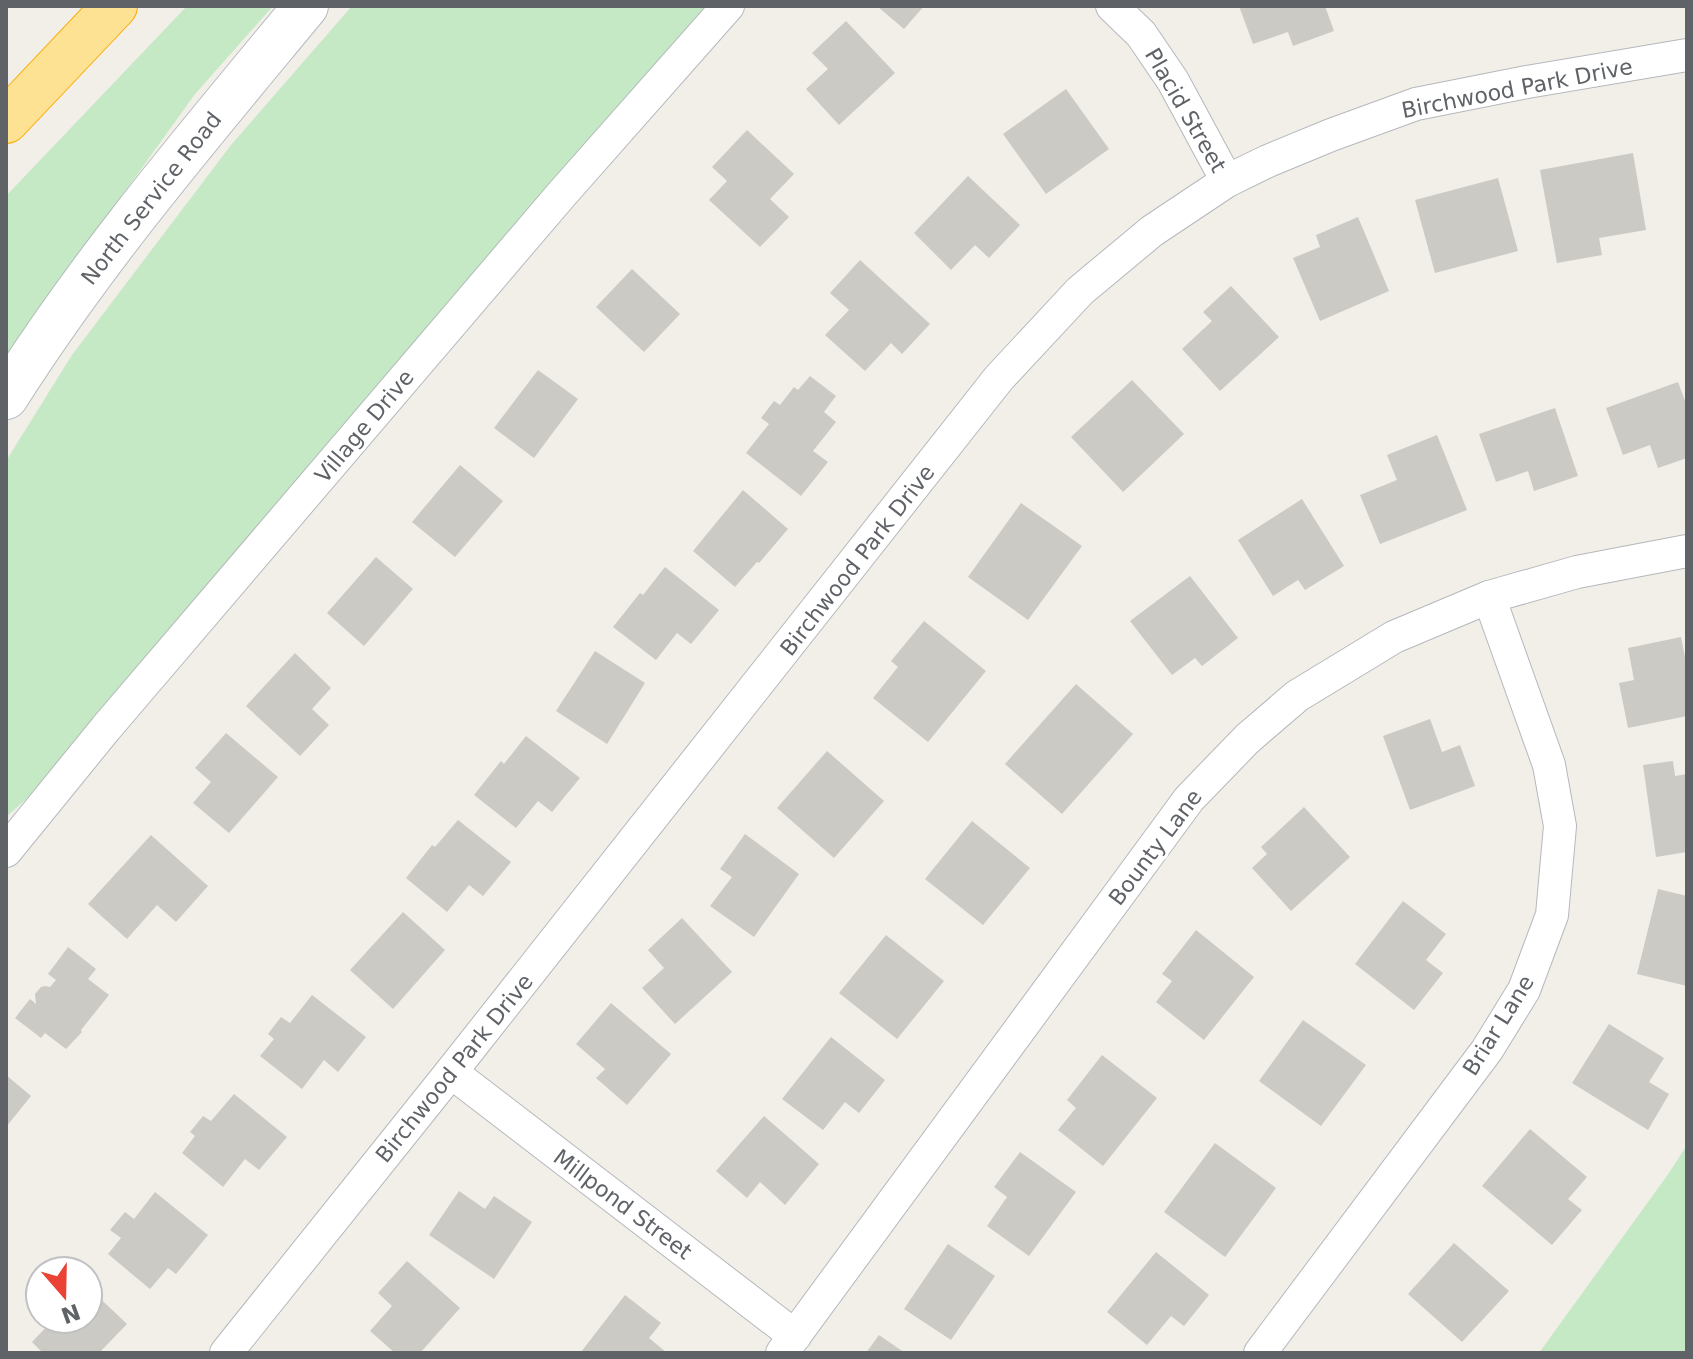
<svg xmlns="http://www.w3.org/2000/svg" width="1693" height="1359" font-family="'DejaVu Sans',sans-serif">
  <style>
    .green { fill: #c5e8c5 }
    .building { fill: #cccac5 }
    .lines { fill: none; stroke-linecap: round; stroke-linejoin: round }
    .street-casing { stroke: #b5b8bc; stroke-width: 34 }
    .secondary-casing { stroke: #b6babf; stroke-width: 46 }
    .highway-casing { stroke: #f9ab00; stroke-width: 46 }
    .street { stroke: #fff; stroke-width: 32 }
    .secondary { stroke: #fff; stroke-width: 44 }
    .highway { stroke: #fde293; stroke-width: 44 }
    .labels { text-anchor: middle; stroke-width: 6; stroke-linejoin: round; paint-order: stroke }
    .street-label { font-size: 22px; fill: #5f6368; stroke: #fff }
  </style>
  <rect width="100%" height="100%" fill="#f1efe8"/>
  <g class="green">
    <polygon points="187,6 273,6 195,94 6,357 6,196"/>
    <polygon points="352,6 728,6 106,728 6,817 6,461 72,355 231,145"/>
    <polygon points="1687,1145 1687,1353 1539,1353 1669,1173"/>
  </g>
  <g class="building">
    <polygon points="877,6 924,6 904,29"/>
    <polygon points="1239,6 1325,6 1334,31 1293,46 1288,32 1253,44"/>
    <polygon points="846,21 895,73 839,125 806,89 828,69 812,53"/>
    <polygon points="1066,89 1109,149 1046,194 1003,134"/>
    <polygon points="747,130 794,174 770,199 789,217 760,247 709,200 727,181 712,167"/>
    <polygon points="1633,153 1646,230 1599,238 1602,255 1557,263 1540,170"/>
    <polygon points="968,176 1020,225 989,258 975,245 951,270 914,233"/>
    <polygon points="1498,178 1518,251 1435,273 1415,200"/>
    <polygon points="1358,217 1389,291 1320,321 1293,258 1320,247 1316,235"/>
    <polygon points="860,260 930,324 902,354 891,343 865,371 825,335 849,310 830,293"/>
    <polygon points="632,269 680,314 644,352 596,307"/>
    <polygon points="1231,286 1279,337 1220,391 1182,349 1212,321 1203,312"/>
    <polygon points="538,370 578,399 534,458 494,428"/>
    <polygon points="810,376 836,396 824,412 836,422 813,451 828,462 801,496 746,453 769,424 761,418 774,401 780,405 794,387 798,390"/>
    <polygon points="1132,380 1184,434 1123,492 1071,437"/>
    <polygon points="1678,382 1687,406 1687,458 1658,468 1650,445 1623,455 1606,408"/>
    <polygon points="1555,408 1578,476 1534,491 1528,471 1496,482 1479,434"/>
    <polygon points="1437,435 1467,510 1380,544 1360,495 1397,480 1387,455"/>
    <polygon points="460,465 503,501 455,557 412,522"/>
    <polygon points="743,490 788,529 759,563 757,562 735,587 693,551"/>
    <polygon points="1302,499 1344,566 1305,590 1298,580 1273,596 1238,540"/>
    <polygon points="1021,503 1082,546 1028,620 968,577"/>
    <polygon points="376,557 413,589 364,646 327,613"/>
    <polygon points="665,567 719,610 691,644 677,633 656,660 613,627 640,593 643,595"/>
    <polygon points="1190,576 1238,638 1202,666 1195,658 1172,675 1130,621"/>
    <polygon points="924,621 986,671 928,742 873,698 898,667 891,661"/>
    <polygon points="1681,637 1687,667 1687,716 1628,728 1619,683 1634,680 1628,648"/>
    <polygon points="595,651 645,683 607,744 556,711"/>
    <polygon points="295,653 331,688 312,709 329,725 300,756 246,706"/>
    <polygon points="1076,684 1133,734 1062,814 1005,764"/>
    <polygon points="1430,719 1442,752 1460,745 1475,786 1410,810 1383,736"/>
    <polygon points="226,733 278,777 229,833 193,803 211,782 195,768"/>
    <polygon points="526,736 580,778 552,812 538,801 516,828 474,795 501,761 504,764"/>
    <polygon points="827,751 884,801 834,858 777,808"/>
    <polygon points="1673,761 1675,776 1687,774 1687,852 1656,857 1643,765"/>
    <polygon points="1304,807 1350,857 1291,911 1252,868 1267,854 1261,847"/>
    <polygon points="458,820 511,862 483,896 469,885 447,912 406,878 432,845 435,847"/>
    <polygon points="972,821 1030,868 983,925 925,879"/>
    <polygon points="745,834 799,874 754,937 710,906 732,877 720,869"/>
    <polygon points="151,835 208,886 176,922 157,905 127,939 88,904"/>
    <polygon points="1658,889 1687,896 1687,986 1637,974"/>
    <polygon points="1403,901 1446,934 1426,960 1443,973 1414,1010 1355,964"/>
    <polygon points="403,912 445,950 393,1009 350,970"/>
    <polygon points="682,918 732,972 675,1024 642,988 664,968 648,950"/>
    <polygon points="1196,930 1254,977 1204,1040 1156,1002 1172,981 1162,974"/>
    <polygon points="886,935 944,981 897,1039 839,993"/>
    <polygon points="68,947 96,969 88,979 109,995 81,1030 82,1032 66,1049 45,1033 41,1038 15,1018 30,999 36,1004 35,994 41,987 45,986 50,987 56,980 48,974"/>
    <polygon points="312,995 366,1037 338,1072 324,1060 302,1089 260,1056 274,1039 268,1034 281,1017 290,1023"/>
    <polygon points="611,1003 671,1054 627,1105 596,1078 605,1069 576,1044"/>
    <polygon points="1303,1020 1366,1065 1321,1126 1259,1081"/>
    <polygon points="1609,1024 1664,1058 1649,1082 1669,1094 1648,1130 1572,1083"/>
    <polygon points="831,1037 885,1080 859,1113 845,1102 823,1130 782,1099"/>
    <polygon points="1102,1055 1157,1098 1103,1166 1058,1130 1076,1108 1067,1100"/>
    <polygon points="6,1075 31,1096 6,1127"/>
    <polygon points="234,1094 287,1137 259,1170 245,1159 223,1187 182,1153 195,1136 190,1132 203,1116 211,1121"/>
    <polygon points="764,1116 819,1164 785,1205 760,1182 747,1198 716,1171"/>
    <polygon points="1530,1129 1587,1177 1568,1199 1582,1210 1552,1245 1482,1186"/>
    <polygon points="1215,1143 1276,1188 1225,1257 1164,1212"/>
    <polygon points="1020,1152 1076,1192 1029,1256 987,1226 1007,1197 994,1187"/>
    <polygon points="459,1191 485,1209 494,1196 532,1222 494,1279 429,1235"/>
    <polygon points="155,1192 208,1235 176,1274 168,1268 150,1289 108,1254 121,1238 110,1230 125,1212 134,1219"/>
    <polygon points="1454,1243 1509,1291 1462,1342 1408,1294"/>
    <polygon points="948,1244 995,1276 951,1340 904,1309"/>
    <polygon points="1156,1252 1209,1295 1184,1326 1171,1316 1147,1345 1107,1312"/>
    <polygon points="407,1261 460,1308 420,1353 395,1353 370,1331 392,1306 378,1293"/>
    <polygon points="88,1287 127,1324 99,1353 43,1353 32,1342 54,1319 88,1319"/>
    <polygon points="625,1295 661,1323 649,1338 667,1353 583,1353 581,1352"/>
    <polygon points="879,1335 905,1353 866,1353"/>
  </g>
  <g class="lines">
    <g class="street-casing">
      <g id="street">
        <polyline points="1112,6 1141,34 1173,81 1227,181"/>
        <polyline points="6,851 106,728 561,195 728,6"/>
        <polyline points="451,1072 795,1336"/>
        <polyline points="226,1353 451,1072 999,378 1080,291 1152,231 1227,181 1268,161 1331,135 1416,104 1527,82 1687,55"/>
        <polyline points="782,1353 1189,799 1247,739 1297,696 1394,637 1489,597 1577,572 1687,551"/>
        <polyline points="1260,1353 1487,1050 1524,990 1552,915 1560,826 1549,765 1489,597"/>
      </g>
    </g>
    <g class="secondary-casing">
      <path id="secondary" d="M6 397C94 258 201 133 306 6"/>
    </g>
    <g class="highway-casing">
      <polyline id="highway" points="6,121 115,6"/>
    </g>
    <use href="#street" class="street"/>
    <use href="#secondary" class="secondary"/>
    <use href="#highway" class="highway"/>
  </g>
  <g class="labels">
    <g class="street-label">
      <text transform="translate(1517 88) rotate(-11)" y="8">Birchwood Park Drive</text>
      <text transform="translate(1186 110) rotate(60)" y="8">Placid Street</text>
      <text transform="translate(151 198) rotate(-52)" y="8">North Service Road</text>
      <text transform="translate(364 426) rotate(-50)" y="8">Village Drive</text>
      <text transform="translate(857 560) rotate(-52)" y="8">Birchwood Park Drive</text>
      <text transform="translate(1155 847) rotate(-53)" y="8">Bounty Lane</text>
      <text transform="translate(1498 1025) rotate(-58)" y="8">Briar Lane</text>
      <text transform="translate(454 1068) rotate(-51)" y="8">Birchwood Park Drive</text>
      <text transform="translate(623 1204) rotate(37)" y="8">Millpond Street</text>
    </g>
  </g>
  <rect width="1693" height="1359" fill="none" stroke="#5f6368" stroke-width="16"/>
  <g transform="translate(64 1295) rotate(160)"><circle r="38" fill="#ffffff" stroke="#bfc1c3" stroke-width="2"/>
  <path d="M0-6L14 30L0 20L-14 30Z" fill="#ea4335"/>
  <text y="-12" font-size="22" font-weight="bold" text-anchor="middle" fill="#5f6368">N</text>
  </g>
</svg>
